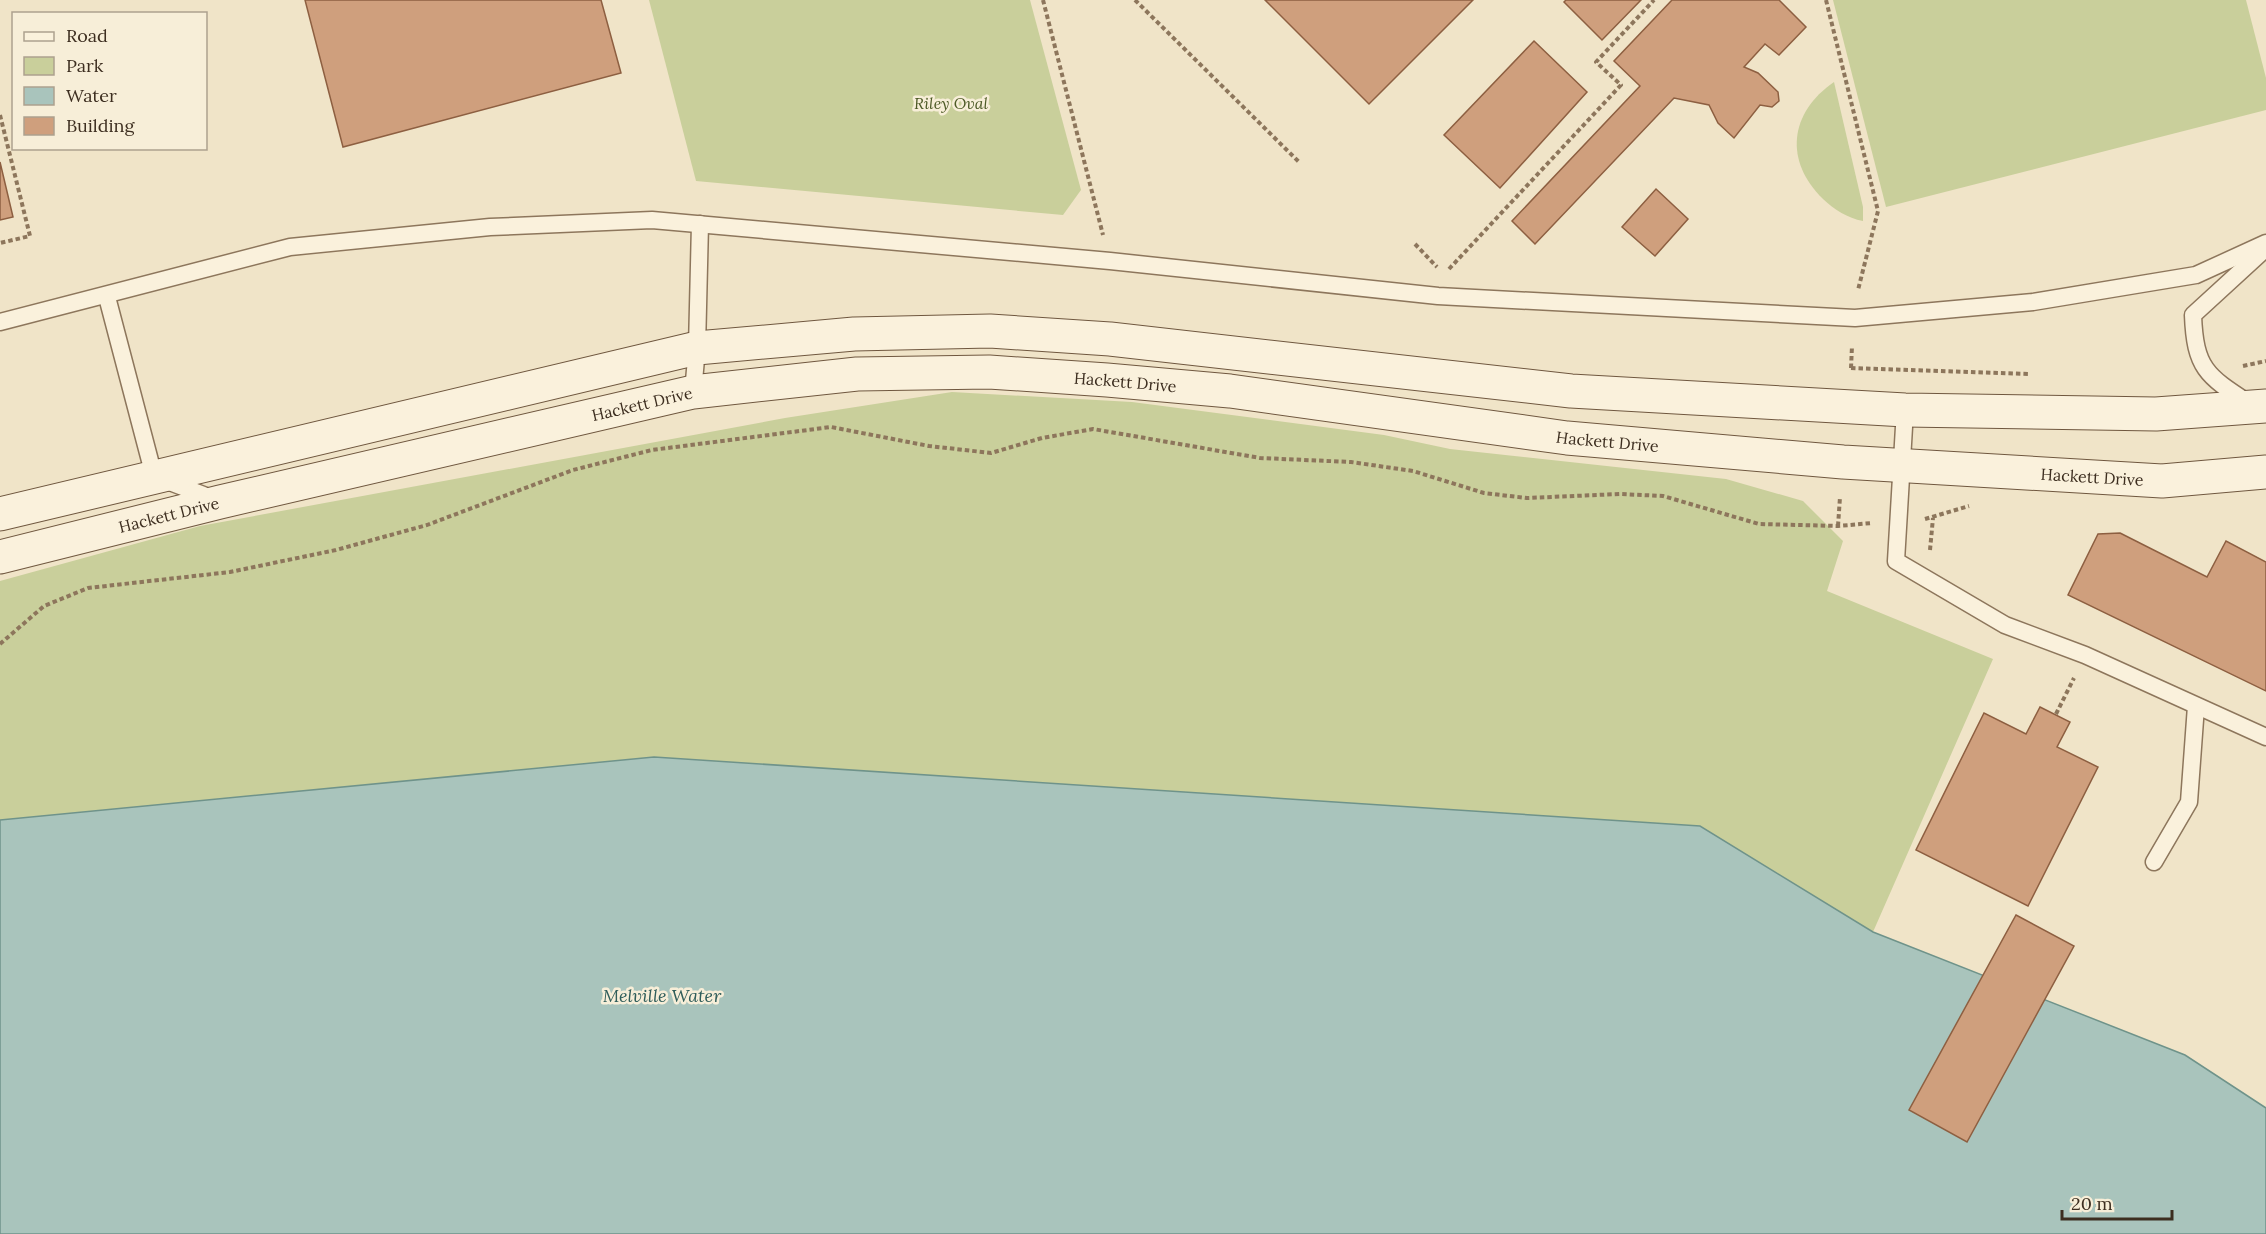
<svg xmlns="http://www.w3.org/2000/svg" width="2266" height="1234" font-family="Lora,serif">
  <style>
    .green { fill: #c9cf9b }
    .water { fill: #a9c4bc; stroke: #6f938a; stroke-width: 1.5 }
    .building { fill: #cf9f7d; stroke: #8d5f41; stroke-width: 1.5 }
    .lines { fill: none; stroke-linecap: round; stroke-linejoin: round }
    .lane-casing { stroke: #8d765c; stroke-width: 19 }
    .secondary-casing { stroke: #6f573f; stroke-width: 35 }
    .path { stroke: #8d765c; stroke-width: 4; stroke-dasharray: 4.5 3; stroke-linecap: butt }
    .lane { stroke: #faf1dc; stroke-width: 16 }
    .secondary { stroke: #faf1dc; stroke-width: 33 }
    .labels { text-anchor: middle; stroke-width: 5; stroke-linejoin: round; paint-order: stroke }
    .park-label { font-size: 16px; font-style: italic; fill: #4d5a26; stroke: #f7eed8 }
    .street-label { font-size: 16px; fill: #3d2e20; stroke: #f7eed8 }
    .water-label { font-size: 18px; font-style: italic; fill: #2f5d5a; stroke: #f7eed8 }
  </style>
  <rect width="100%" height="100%" fill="#f0e4c8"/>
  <g class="green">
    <polygon points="649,0 1030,0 1081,190 1063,215 696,181"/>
    <polygon points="1833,0 2246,0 2266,78 2266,110 1886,207"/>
    <path d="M1834 82 1863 207V221C1847 218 1835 210 1823 199 1784 161 1789 113 1834 82Z"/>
    <polygon points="952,392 1132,402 1384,435 1450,449 1726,479 1803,501 1843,541 1827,591 1993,659 1873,932 1700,826 654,757 0,820 0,581 200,526 785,418"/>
  </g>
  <polygon class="water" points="654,757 1700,826 1873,932 2185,1055 2266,1108 2266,1234 0,1234 0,820"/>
  <g class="building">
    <polygon points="305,0 601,0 621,73 343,147"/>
    <polygon points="1265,0 1473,0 1369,104"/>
    <polygon points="1566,0 1641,0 1602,40 1564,2"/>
    <polygon points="1672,0 1779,0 1806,27 1779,55 1765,44 1744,67 1758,73 1778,92 1779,101 1772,107 1760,105 1734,138 1718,123 1709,105 1674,98 1535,244 1512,221 1640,86 1614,61"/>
    <polygon points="1534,41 1587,92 1500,188 1444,135"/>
    <polygon points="0,162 13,217 0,220"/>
    <polygon points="1656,189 1688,219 1655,256 1622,227"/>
    <polygon points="2120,533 2207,577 2226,541 2266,562 2266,691 2068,595 2098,534"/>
    <polygon points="2040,707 2070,722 2057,747 2098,767 2028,906 1916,850 1984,713 2026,734"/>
    <polygon points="2016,915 2074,946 1967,1142 1909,1110"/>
  </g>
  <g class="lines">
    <g class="lane-casing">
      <g id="lane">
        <polyline points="107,297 154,476 214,499"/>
        <polyline points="0,322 290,247 490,227 652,220 1110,261 1438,296 1855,318 2033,302 2196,275 2266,243"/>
        <polyline points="693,392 697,348 700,224"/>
        <path d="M2250 404C2207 376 2195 369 2193 315L2265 249"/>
        <polyline points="1905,410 1896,561 2005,625 2085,655 2266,737"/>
        <polyline points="2154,862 2189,802 2196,706"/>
      </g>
    </g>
    <g class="secondary-casing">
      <g id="secondary">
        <polyline points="0,514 697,348 854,334 990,331 1110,339 1571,391 1905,410 2156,414 2266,406"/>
        <path id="s1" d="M0 557 220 502 693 392 857 374 989 372 1107 380 1230 391 1567 438 1843 462 2162 481 2266 472"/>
      </g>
    </g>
    <g class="path">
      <polyline points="1043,0 1103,235"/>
      <polyline points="1135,0 1300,163"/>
      <polyline points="1826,0 1878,211 1858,290"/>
      <polyline points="0,115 30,236 0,243"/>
      <polyline points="1415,244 1437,267"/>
      <polyline points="1449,269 1621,85 1596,62 1654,0"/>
      <polyline points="2243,366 2266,361"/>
      <polyline points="1851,368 2030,374"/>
      <polyline points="1851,368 1852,346"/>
      <polyline points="1925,519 1969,506"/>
      <polyline points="1838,526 1840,497"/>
      <polyline points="1930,550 1933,518"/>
      <polyline points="0,644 44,606 88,588 230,572 336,550 427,525 573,470 652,450 831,427 929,446 991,453 1042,438 1093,429 1260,458 1351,462 1413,471 1484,493 1527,498 1620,494 1663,496 1759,524 1838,526 1872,523"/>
      <polyline points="2056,714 2074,678"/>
    </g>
    <use href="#lane" class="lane"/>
    <use href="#secondary" class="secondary"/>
  </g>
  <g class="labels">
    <g class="park-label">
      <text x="951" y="109">Riley Oval</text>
    </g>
    <g class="street-label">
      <text dy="6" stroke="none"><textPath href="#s1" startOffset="1146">Hackett Drive</textPath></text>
      <text dy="6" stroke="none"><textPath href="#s1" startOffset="660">Hackett Drive</textPath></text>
      <text dy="6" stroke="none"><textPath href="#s1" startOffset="1632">Hackett Drive</textPath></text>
      <text dy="6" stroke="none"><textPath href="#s1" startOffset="2118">Hackett Drive</textPath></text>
      <text dy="6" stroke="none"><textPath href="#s1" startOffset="174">Hackett Drive</textPath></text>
    </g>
    <g class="water-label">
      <text x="662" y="1002">Melville Water</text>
    </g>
  </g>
  <rect x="12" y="12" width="195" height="138" fill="#f7eed8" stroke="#ada18e" stroke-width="1.5"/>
  <rect x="24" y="32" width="30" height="9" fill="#faf1dc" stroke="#ada18e" stroke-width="1.5"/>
  <text x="66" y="42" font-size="18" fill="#3d2e20">Road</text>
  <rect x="24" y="57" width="30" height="18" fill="#c9cf9b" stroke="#ada18e" stroke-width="1.5"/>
  <text x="66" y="72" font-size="18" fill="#3d2e20">Park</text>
  <rect x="24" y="87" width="30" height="18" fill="#a9c4bc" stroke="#ada18e" stroke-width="1.5"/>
  <text x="66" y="102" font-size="18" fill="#3d2e20">Water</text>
  <rect x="24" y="117" width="30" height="18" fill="#cf9f7d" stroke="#ada18e" stroke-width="1.5"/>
  <text x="66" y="132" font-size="18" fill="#3d2e20">Building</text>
  <path d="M2062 1210v9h110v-9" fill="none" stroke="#3d2e20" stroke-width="3"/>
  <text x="2071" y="1210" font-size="18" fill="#3d2e20" stroke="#f7eed8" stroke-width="4.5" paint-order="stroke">20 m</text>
</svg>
